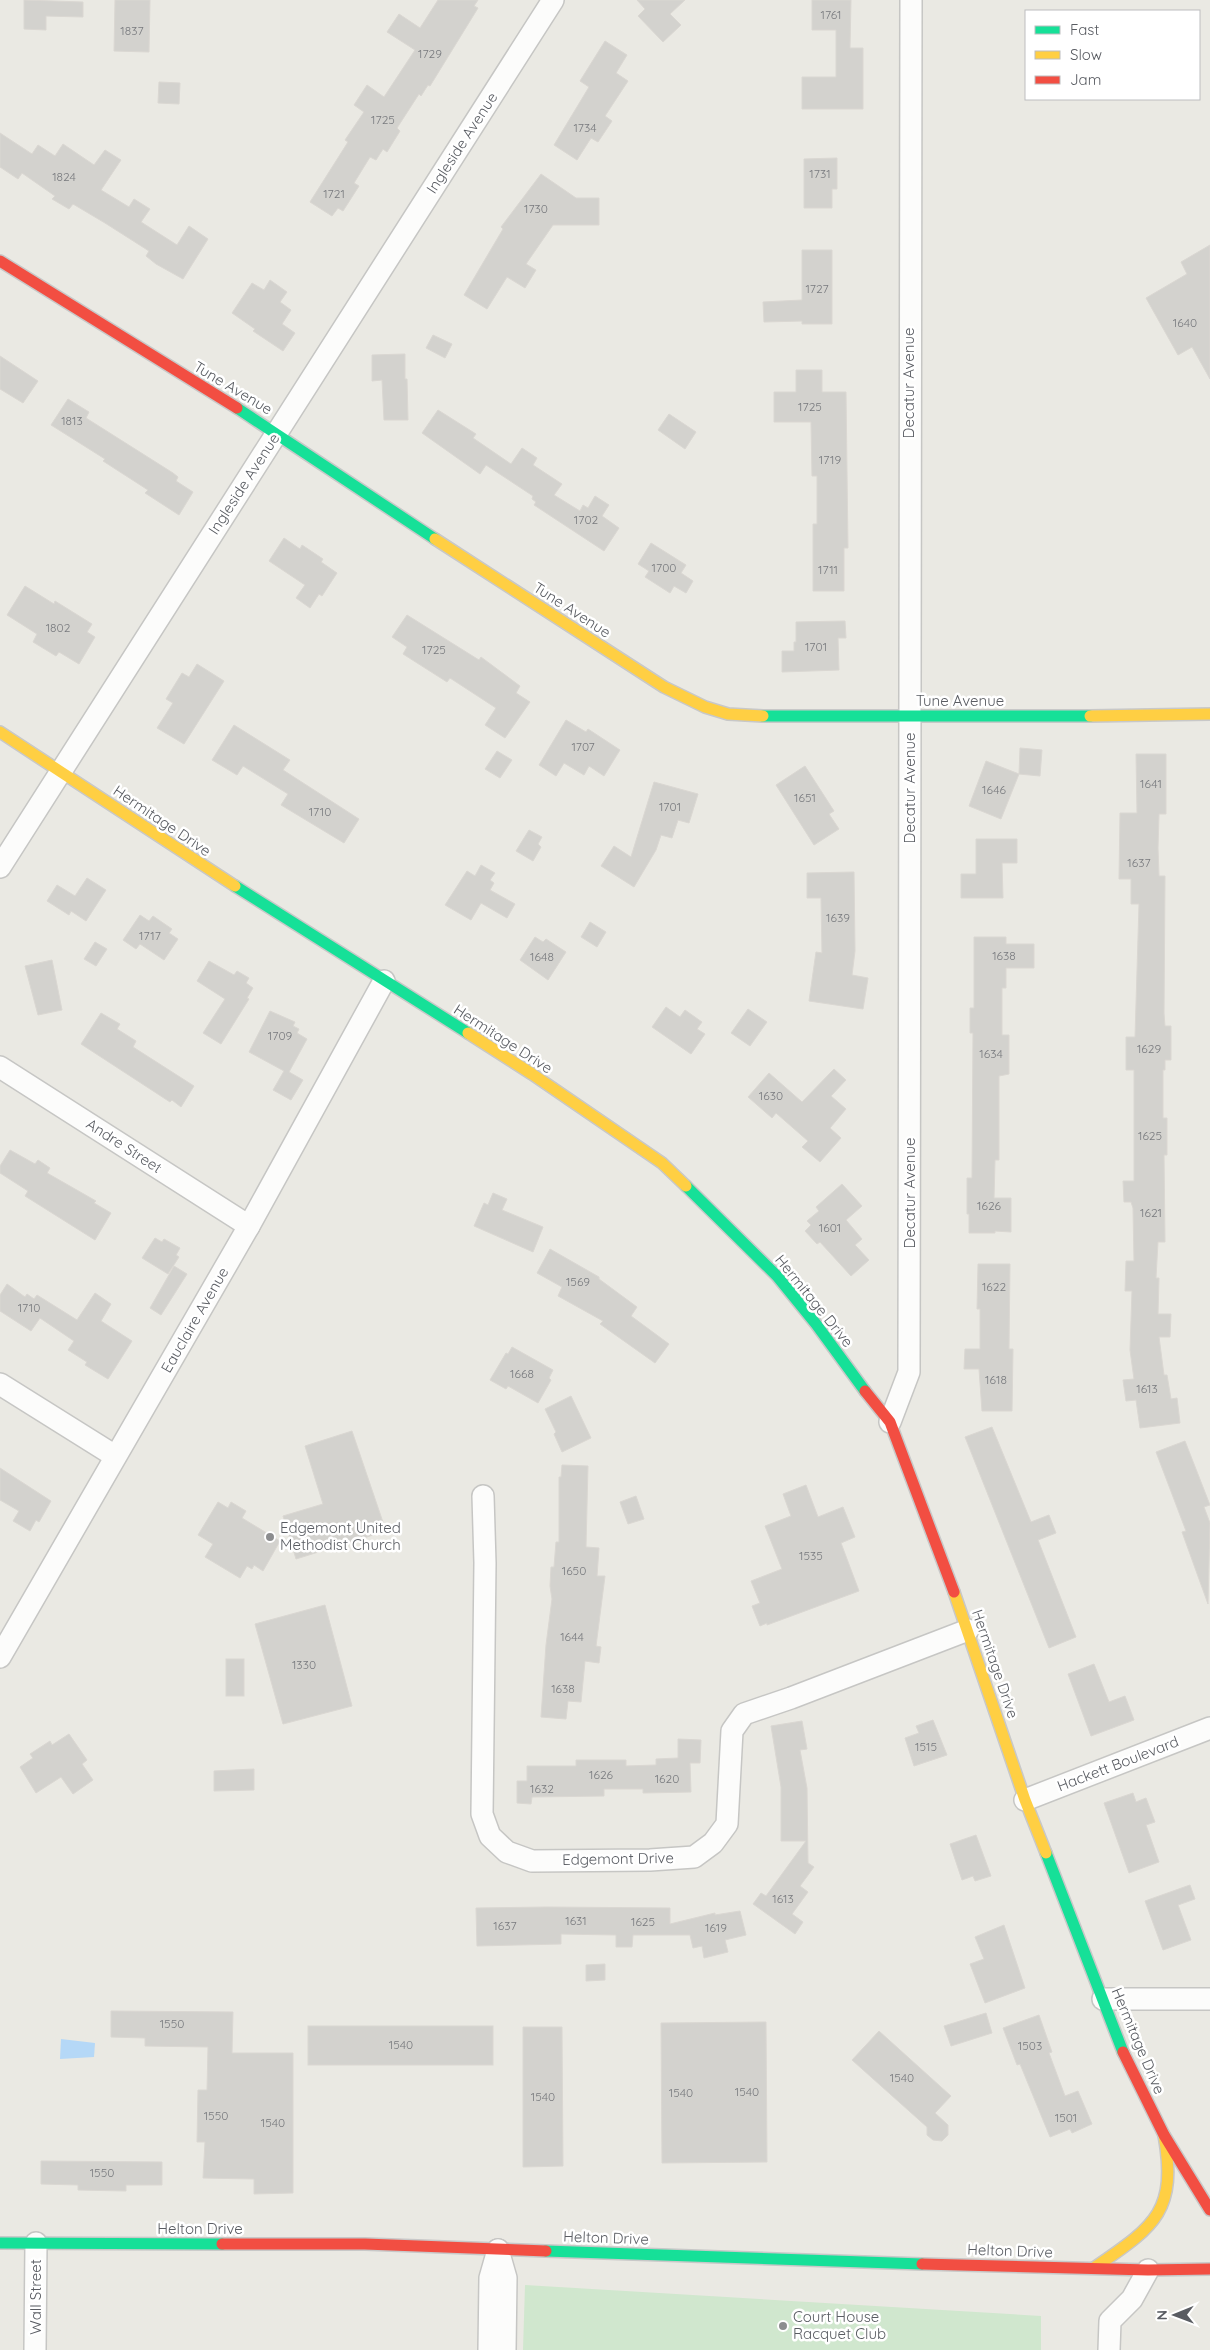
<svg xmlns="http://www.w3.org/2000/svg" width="1210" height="2350" font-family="Quicksand,sans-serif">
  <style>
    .green { fill: #d0e7ce }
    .water { fill: #b5d8f7 }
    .building { fill: #d3d2ce; stroke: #dad7d2 }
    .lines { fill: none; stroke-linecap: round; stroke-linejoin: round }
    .street-casing { stroke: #c6c6c4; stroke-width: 24 }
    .fast-casing { stroke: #c8c8c8; stroke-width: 14 }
    .slow-casing { stroke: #c8c8c8; stroke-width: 14 }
    .jam-casing { stroke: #c8c8c8; stroke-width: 14 }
    .street { stroke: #fcfcfb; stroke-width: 21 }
    .fast { stroke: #16e098; stroke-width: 11 }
    .slow { stroke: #ffcf43; stroke-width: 11 }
    .jam { stroke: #f24e42; stroke-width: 11 }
    .poi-dot { fill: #8c8d8f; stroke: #fff; stroke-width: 2 }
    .labels { text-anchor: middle; stroke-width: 5; stroke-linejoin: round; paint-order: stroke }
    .number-label { font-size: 12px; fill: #787a7e }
    .street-label { font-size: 15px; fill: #595c62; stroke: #fff }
    .poi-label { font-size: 15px; fill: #595c62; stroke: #fff; text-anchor: start }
  </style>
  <rect width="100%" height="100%" fill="#eae9e3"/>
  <polygon class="green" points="525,2285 1041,2316 1041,2350 523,2350"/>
  <polygon class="water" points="61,2039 95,2043 94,2057 60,2059"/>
  <g class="building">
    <polygon points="24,0 83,2 83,17 46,16 46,30 24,29"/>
    <polygon points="115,0 150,0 149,52 114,51"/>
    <polygon points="438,0 478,0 474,6 478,8 430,86 428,85 421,96 419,94 397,128 400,131 387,152 383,149 376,160 370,157 354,183 359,186 343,211 338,208 332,216 310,202 348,142 345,140 364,112 354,105 367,85 384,97 415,50 387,32 399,14 420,28"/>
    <polygon points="637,0 685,0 670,14 681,25 663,42 638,16 645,9"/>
    <polygon points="812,0 851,0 850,48 863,48 863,109 802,109 802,77 836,77 836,30 812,30"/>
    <polygon points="605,41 627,55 616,73 628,81 605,116 612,121 598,142 591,138 577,160 554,145 589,87 580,81"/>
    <polygon points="159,82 180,83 179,104 158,103"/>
    <polygon points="0,133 32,154 38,145 55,156 63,144 94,165 105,150 121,160 101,190 129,207 134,199 150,209 141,222 177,245 189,226 208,239 183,279 156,264 146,256 149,251 105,223 73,204 69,209 52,199 55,196 22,173 18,179 0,167"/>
    <polygon points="837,158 837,189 832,189 832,208 804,208 804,159"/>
    <polygon points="541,174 576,198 599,198 599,225 553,225 526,264 536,270 525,288 507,277 487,309 464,295 503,229 501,227"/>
    <polygon points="1210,245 1210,379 1192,347 1178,355 1146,298 1187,274 1181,262"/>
    <polygon points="802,250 832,250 832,324 802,324 802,321 764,322 763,302 802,300"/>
    <polygon points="270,280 287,292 280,302 291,310 282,324 295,333 283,351 253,331 255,329 232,313 252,283 264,290"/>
    <polygon points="433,335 452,344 445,358 426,348"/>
    <polygon points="405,354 405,379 407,379 408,420 384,420 382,380 372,381 372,355"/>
    <polygon points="0,356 38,381 23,403 0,389"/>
    <polygon points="796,370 822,370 822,392 846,392 848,548 844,548 844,591 813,591 813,524 817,524 817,476 812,476 811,422 774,422 774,392 796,392"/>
    <polygon points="68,399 89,412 86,418 173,473 178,477 176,481 193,492 179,515 145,493 148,490 103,461 105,459 51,425"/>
    <polygon points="438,410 476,434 473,438 511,464 522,448 537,458 533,465 562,484 554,495 580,511 583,505 588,508 595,496 609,505 602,516 619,528 604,551 534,505 536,502 532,499 533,496 486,465 480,474 422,433"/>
    <polygon points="669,414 696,432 685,449 658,430"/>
    <polygon points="284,538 300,549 302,545 323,559 321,562 337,573 322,596 319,594 310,608 296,598 305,585 269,561"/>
    <polygon points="651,543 686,565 681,573 693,581 686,593 674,586 670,593 645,577 649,571 638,564"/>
    <polygon points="25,586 54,604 55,601 92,624 87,632 95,637 79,664 59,652 56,656 33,642 37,634 7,615"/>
    <polygon points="407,615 479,660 481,657 520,686 516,693 530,702 505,738 485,725 496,708 450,678 447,682 403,654 407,647 392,637"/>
    <polygon points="845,621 846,638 838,638 839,670 782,672 782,651 794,651 794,642 796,642 796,622"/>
    <polygon points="197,664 224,681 184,744 157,728 173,703 166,699 182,673 189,677"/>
    <polygon points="566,720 586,732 588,729 620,750 604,776 589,766 584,775 564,763 556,776 539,765"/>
    <polygon points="234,725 290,760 283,770 359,819 344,843 281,805 288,794 243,766 237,775 212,760"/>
    <polygon points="1020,748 1042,750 1040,776 1019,774"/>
    <polygon points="497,751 512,760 500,778 485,769"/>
    <polygon points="1136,754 1166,754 1166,814 1159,814 1158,848 1159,876 1165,876 1164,1013 1165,1026 1171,1026 1171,1060 1165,1060 1165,1070 1163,1070 1163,1118 1167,1118 1167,1155 1164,1155 1165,1242 1158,1242 1156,1278 1159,1278 1158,1314 1171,1314 1170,1337 1159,1337 1164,1375 1167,1375 1171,1399 1177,1398 1180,1423 1140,1428 1136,1400 1126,1401 1123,1380 1134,1379 1130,1350 1132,1291 1125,1291 1126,1261 1134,1261 1133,1208 1131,1202 1124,1202 1123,1181 1134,1181 1134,1070 1126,1070 1126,1037 1135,1037 1139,904 1131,904 1131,879 1119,879 1120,813 1137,813"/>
    <polygon points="986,761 1019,774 1001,819 969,806"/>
    <polygon points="805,766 834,811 829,814 839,829 814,845 776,785"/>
    <polygon points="654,782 698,794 689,823 678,820 672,838 661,835 656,850 634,887 601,866 614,846 631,857"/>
    <polygon points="529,830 542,837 538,844 541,847 533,861 516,851"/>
    <polygon points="976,839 1017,839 1017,863 1002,863 1003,898 961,898 961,874 976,874"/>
    <polygon points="481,865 495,873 490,880 494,883 490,890 515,904 507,918 481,903 471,920 445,905 467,871 475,876"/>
    <polygon points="854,872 855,951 852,975 868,978 863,1009 809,1001 816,952 822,953 821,898 807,898 807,873"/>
    <polygon points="87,878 106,890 86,921 71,911 69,915 47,901 57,885 75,896"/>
    <polygon points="140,915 149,921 153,916 172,929 169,933 178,939 164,960 140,944 136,949 123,940"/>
    <polygon points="590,922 606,932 597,947 581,937"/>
    <polygon points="535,937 543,942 546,939 566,952 548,980 520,960"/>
    <polygon points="974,937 1006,937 1006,944 1034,944 1034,968 1006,968 1006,988 1002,988 1002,1035 1009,1035 1009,1074 999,1076 999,1160 995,1160 994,1198 1011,1198 1011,1232 995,1231 995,1233 969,1233 969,1214 967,1214 967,1178 972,1178 973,1033 970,1033 970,1008 974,1008"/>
    <polygon points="95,942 107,949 96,966 84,959"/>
    <polygon points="52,960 62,1010 38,1015 25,966"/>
    <polygon points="209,961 234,975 237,971 249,978 246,983 253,988 247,998 249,999 221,1044 203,1033 225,999 197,981"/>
    <polygon points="666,1007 680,1017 685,1010 702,1022 697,1029 705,1034 691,1054 652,1027"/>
    <polygon points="748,1009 767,1022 750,1046 731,1033"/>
    <polygon points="270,1011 295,1022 293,1026 299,1029 297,1033 307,1039 289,1072 303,1080 291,1100 273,1090 284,1071 249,1052"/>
    <polygon points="101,1013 120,1024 117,1029 136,1041 133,1047 194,1086 181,1107 172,1100 170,1102 81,1044"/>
    <polygon points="834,1069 846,1080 831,1096 846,1109 830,1128 841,1138 820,1162 802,1147 808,1141 776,1113 772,1118 748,1097 769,1073 802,1102"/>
    <polygon points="10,1150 35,1164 38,1160 50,1168 47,1173 96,1201 94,1203 111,1213 95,1240 25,1196 28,1191 0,1173 0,1166"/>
    <polygon points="842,1184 862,1206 846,1220 862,1239 855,1245 869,1260 851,1276 820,1242 817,1244 805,1231 811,1225 807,1221 819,1211 816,1207"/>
    <polygon points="493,1193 507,1199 502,1210 543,1227 533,1252 474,1226 484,1203 488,1205"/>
    <polygon points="155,1238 162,1242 164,1239 180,1248 176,1255 179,1257 168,1274 142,1258"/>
    <polygon points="550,1249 599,1277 599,1279 637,1307 631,1316 669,1344 655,1363 600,1324 603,1321 558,1296 562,1287 537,1273"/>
    <polygon points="978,1264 1010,1264 1009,1349 1013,1349 1012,1411 982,1411 979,1369 964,1369 965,1349 980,1349 980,1309 977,1309"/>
    <polygon points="174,1266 187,1274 161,1315 150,1308"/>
    <polygon points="7,1284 25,1297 27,1294 34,1299 37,1295 77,1320 95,1293 111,1304 101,1321 132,1341 108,1379 85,1365 87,1362 68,1350 74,1341 40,1318 31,1331 0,1311 0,1295"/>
    <polygon points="512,1347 553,1370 549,1378 551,1380 538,1403 508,1386 506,1389 490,1380 506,1353 508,1354"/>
    <polygon points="571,1396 591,1438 562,1452 554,1434 556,1432 545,1409"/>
    <polygon points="992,1427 1031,1522 1049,1515 1056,1533 1038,1540 1076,1637 1049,1648 965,1437"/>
    <polygon points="352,1431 386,1531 296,1559 283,1516 323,1504 305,1446"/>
    <polygon points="1185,1441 1210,1505 1204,1507 1210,1523 1208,1604 1182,1532 1186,1531 1156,1452"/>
    <polygon points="562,1465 588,1466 586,1547 599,1548 597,1576 605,1576 596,1646 601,1647 599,1663 585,1661 581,1702 568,1701 566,1719 541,1717 546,1645 552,1599 550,1586 551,1567 554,1567 556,1542 559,1542 559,1477 561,1477"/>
    <polygon points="0,1468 51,1501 39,1522 36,1520 30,1531 13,1521 19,1511 0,1500"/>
    <polygon points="806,1485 818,1517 843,1507 855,1537 841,1543 859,1591 767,1625 767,1623 760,1626 752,1606 760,1603 751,1581 782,1569 765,1526 791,1516 783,1494"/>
    <polygon points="636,1496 644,1519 628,1524 620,1502"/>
    <polygon points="218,1502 228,1508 231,1502 246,1511 242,1518 280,1541 263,1571 254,1565 252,1569 247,1566 240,1578 205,1557 213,1544 198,1535"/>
    <polygon points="325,1605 352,1706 283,1724 255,1624"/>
    <rect x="226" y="1659" width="18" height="37"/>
    <polygon points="1094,1664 1109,1702 1125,1696 1134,1720 1091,1736 1068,1674"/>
    <polygon points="933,1720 947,1755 914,1766 905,1738 919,1733 916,1726"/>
    <polygon points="802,1721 807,1749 800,1750 807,1788 808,1863 814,1867 800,1886 808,1892 792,1914 803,1922 795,1934 753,1904 761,1893 766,1896 806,1841 781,1841 781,1787 771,1726"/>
    <polygon points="69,1734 87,1760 82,1764 93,1780 73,1794 61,1777 36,1793 20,1767 33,1758 30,1754 50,1741 52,1745"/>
    <polygon points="678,1739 701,1740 700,1763 690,1763 691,1792 643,1793 643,1789 604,1789 604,1796 532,1797 531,1804 517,1803 517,1781 527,1781 527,1766 576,1766 576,1760 626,1760 626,1766 656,1765 656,1759 678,1758"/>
    <polygon points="254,1769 254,1790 214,1791 214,1771"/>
    <polygon points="1133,1793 1136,1802 1146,1798 1155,1822 1146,1825 1159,1862 1129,1873 1104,1803"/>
    <polygon points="976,1835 991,1876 975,1881 973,1876 962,1880 950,1844"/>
    <polygon points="1190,1885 1195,1899 1178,1905 1191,1940 1163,1950 1145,1901"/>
    <polygon points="546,1907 670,1908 670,1924 715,1913 715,1915 740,1911 746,1935 725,1940 728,1952 704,1958 702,1946 693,1948 690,1935 633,1935 632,1947 616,1947 616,1935 561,1934 561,1944 477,1946 476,1908"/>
    <polygon points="1004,1925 1025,1988 985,2003 970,1964 984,1959 975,1937"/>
    <polygon points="605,1964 605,1980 586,1981 586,1965"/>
    <polygon points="111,2011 233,2012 232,2053 293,2053 293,2193 254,2194 254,2179 203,2178 205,2142 197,2142 198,2090 207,2090 208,2047 145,2046 145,2038 111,2037"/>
    <polygon points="986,2013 992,2033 951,2046 944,2026"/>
    <polygon points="1039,2015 1052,2052 1049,2053 1065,2096 1078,2091 1092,2124 1072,2133 1070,2129 1050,2137 1020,2064 1017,2065 1003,2028"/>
    <polygon points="766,2022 767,2162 662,2163 661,2023"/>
    <rect x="308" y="2026" width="185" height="39"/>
    <polygon points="523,2027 562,2027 563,2166 523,2167"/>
    <polygon points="879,2031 951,2096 935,2113 948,2125 948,2135 942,2141 933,2140 927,2135 927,2127 852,2060"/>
    <polygon points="41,2161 162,2162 162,2185 126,2185 126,2191 78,2190 78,2185 41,2184"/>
  </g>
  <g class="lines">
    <g class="street-casing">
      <g id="street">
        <polyline points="0,867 553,0"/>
        <polyline points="0,1067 249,1226"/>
        <polyline points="0,1384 115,1456"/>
        <polyline points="890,1422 909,1372 911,0"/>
        <polyline points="483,1496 485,1563 482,1814 490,1836 507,1852 532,1861 650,1860 694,1857 713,1843 727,1824 732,1731 744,1714 791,1698 968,1630"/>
        <polyline points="0,1657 249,1226 384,981"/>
        <polyline points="1025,1800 1210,1728"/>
        <polyline points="1103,1999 1210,1999"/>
        <polyline points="498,2250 506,2278 505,2350"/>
        <polyline points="35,2350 36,2243"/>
        <polyline points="489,2350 490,2278 498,2250"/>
        <polyline points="1109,2350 1110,2321 1132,2299 1148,2270"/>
      </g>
    </g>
    <g class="fast-casing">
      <g id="fast">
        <polyline points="237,408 435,539"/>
        <polyline points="763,716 1090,716"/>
        <polyline points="235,886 468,1033"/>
        <polyline points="686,1186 777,1276 816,1324 865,1391"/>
        <polyline points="1046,1853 1123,2052"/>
        <polyline points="0,2243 222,2244"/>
        <polyline points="546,2251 922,2264"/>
      </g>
    </g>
    <g class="slow-casing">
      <g id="slow">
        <polyline points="435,539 664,687 705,707 728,714 763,716"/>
        <polyline points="1090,716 1210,714"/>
        <polyline points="0,732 235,886"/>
        <polyline points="468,1033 532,1074 662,1163 686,1186"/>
        <polyline points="954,1592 1025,1800 1046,1853"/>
        <path d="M1094 2268C1153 2227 1178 2213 1164 2135"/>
      </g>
    </g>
    <g class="jam-casing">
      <g id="jam">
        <polyline points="0,261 237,408"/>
        <polyline points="865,1391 890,1422 954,1592"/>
        <polyline points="1123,2052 1164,2135 1210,2210"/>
        <polyline points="222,2244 365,2244 546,2251"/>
        <polyline points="922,2264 1148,2270 1210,2269"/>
      </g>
    </g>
    <use href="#street" class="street"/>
    <use href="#fast" class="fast"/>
    <use href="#slow" class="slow"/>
    <use href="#jam" class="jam"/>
  </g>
  <g class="poi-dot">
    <circle cx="270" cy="1537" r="5"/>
    <circle cx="783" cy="2326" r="5"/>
  </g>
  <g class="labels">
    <g class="number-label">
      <text x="831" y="19">1761</text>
      <text x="132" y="35">1837</text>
      <text x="430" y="58">1729</text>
      <text x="383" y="124">1725</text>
      <text x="585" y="132">1734</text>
      <text x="820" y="178">1731</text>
      <text x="64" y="181">1824</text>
      <text x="334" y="198">1721</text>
      <text x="536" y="213">1730</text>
      <text x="817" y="293">1727</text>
      <text x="1185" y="327">1640</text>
      <text x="810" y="411">1725</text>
      <text x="72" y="425">1813</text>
      <text x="830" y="464">1719</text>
      <text x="586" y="524">1702</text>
      <text x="664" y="572">1700</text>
      <text x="828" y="574">1711</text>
      <text x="58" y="632">1802</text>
      <text x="816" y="651">1701</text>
      <text x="434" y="654">1725</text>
      <text x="583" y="751">1707</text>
      <text x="1151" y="788">1641</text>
      <text x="994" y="794">1646</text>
      <text x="805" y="802">1651</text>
      <text x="670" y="811">1701</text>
      <text x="320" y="816">1710</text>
      <text x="1139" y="867">1637</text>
      <text x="838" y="922">1639</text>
      <text x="150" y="940">1717</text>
      <text x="1004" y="960">1638</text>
      <text x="542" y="961">1648</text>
      <text x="280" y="1040">1709</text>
      <text x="1149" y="1053">1629</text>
      <text x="991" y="1058">1634</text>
      <text x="771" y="1100">1630</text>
      <text x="1150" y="1140">1625</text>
      <text x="989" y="1210">1626</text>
      <text x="1151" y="1217">1621</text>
      <text x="830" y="1232">1601</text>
      <text x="578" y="1286">1569</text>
      <text x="994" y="1291">1622</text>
      <text x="29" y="1312">1710</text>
      <text x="522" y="1378">1668</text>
      <text x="996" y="1384">1618</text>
      <text x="1147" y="1393">1613</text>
      <text x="811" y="1560">1535</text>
      <text x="574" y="1575">1650</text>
      <text x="572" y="1641">1644</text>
      <text x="304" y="1669">1330</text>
      <text x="563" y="1693">1638</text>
      <text x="926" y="1751">1515</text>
      <text x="601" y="1779">1626</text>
      <text x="667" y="1783">1620</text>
      <text x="542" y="1793">1632</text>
      <text x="783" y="1903">1613</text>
      <text x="576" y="1925">1631</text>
      <text x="643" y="1926">1625</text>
      <text x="505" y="1930">1637</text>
      <text x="716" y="1932">1619</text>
      <text x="172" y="2028">1550</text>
      <text x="401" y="2049">1540</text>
      <text x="1030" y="2050">1503</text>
      <text x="902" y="2082">1540</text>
      <text x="747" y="2096">1540</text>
      <text x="681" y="2097">1540</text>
      <text x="543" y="2101">1540</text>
      <text x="216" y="2120">1550</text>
      <text x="1066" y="2122">1501</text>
      <text x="273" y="2127">1540</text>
      <text x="102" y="2177">1550</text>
    </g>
    <g class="street-label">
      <text transform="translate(462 143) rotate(-57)" y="5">Ingleside Avenue</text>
      <text transform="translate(909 383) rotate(-90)" y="5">Decatur Avenue</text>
      <text transform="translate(233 388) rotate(31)" y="5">Tune Avenue</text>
      <text transform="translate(244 484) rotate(-57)" y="5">Ingleside Avenue</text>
      <text transform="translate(572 610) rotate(33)" y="5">Tune Avenue</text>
      <text x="960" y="706">Tune Avenue</text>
      <text transform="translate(910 788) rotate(-90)" y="5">Decatur Avenue</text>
      <text transform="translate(162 821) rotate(34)" y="5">Hermitage Drive</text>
      <text transform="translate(503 1039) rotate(33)" y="5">Hermitage Drive</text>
      <text transform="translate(124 1146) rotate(33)" y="5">Andre Street</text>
      <text transform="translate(910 1193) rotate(-90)" y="5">Decatur Avenue</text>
      <text transform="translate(814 1301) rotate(51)" y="5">Hermitage Drive</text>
      <text transform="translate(195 1320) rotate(-60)" y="5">Eauclaire Avenue</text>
      <text transform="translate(995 1664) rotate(71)" y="5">Hermitage Drive</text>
      <text transform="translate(1118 1764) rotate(-21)" y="5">Hackett Boulevard</text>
      <text transform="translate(618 1859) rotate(-1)" y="5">Edgemont Drive</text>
      <text transform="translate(1138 2041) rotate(67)" y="5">Hermitage Drive</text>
      <text x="200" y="2234">Helton Drive</text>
      <text transform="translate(606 2238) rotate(2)" y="5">Helton Drive</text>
      <text transform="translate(1010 2251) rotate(2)" y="5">Helton Drive</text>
      <text transform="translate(36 2297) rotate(-90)" y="5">Wall Street</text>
    </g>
    <g class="poi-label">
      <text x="280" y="1533">Edgemont United<tspan x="280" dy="17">Methodist Church</tspan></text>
      <text x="793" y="2322">Court House<tspan x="793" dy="17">Racquet Club</tspan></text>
    </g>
  </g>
  <rect x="1025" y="10" width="175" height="90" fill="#ffffff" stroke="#bdbec0"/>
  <rect x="1035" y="26" width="25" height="8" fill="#16e098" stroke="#bdbec0"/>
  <text x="1070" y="35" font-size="15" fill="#595c62">Fast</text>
  <rect x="1035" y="51" width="25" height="8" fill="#ffcf43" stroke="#bdbec0"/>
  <text x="1070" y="60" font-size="15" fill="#595c62">Slow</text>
  <rect x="1035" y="76" width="25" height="8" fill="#f24e42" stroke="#bdbec0"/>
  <text x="1070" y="85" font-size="15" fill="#595c62">Jam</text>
  <g transform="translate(1175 2315) rotate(269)" stroke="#ffffff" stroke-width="4" paint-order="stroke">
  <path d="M0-4L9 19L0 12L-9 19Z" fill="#595c62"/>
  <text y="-8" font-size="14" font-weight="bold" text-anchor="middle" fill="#595c62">N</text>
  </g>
</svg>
